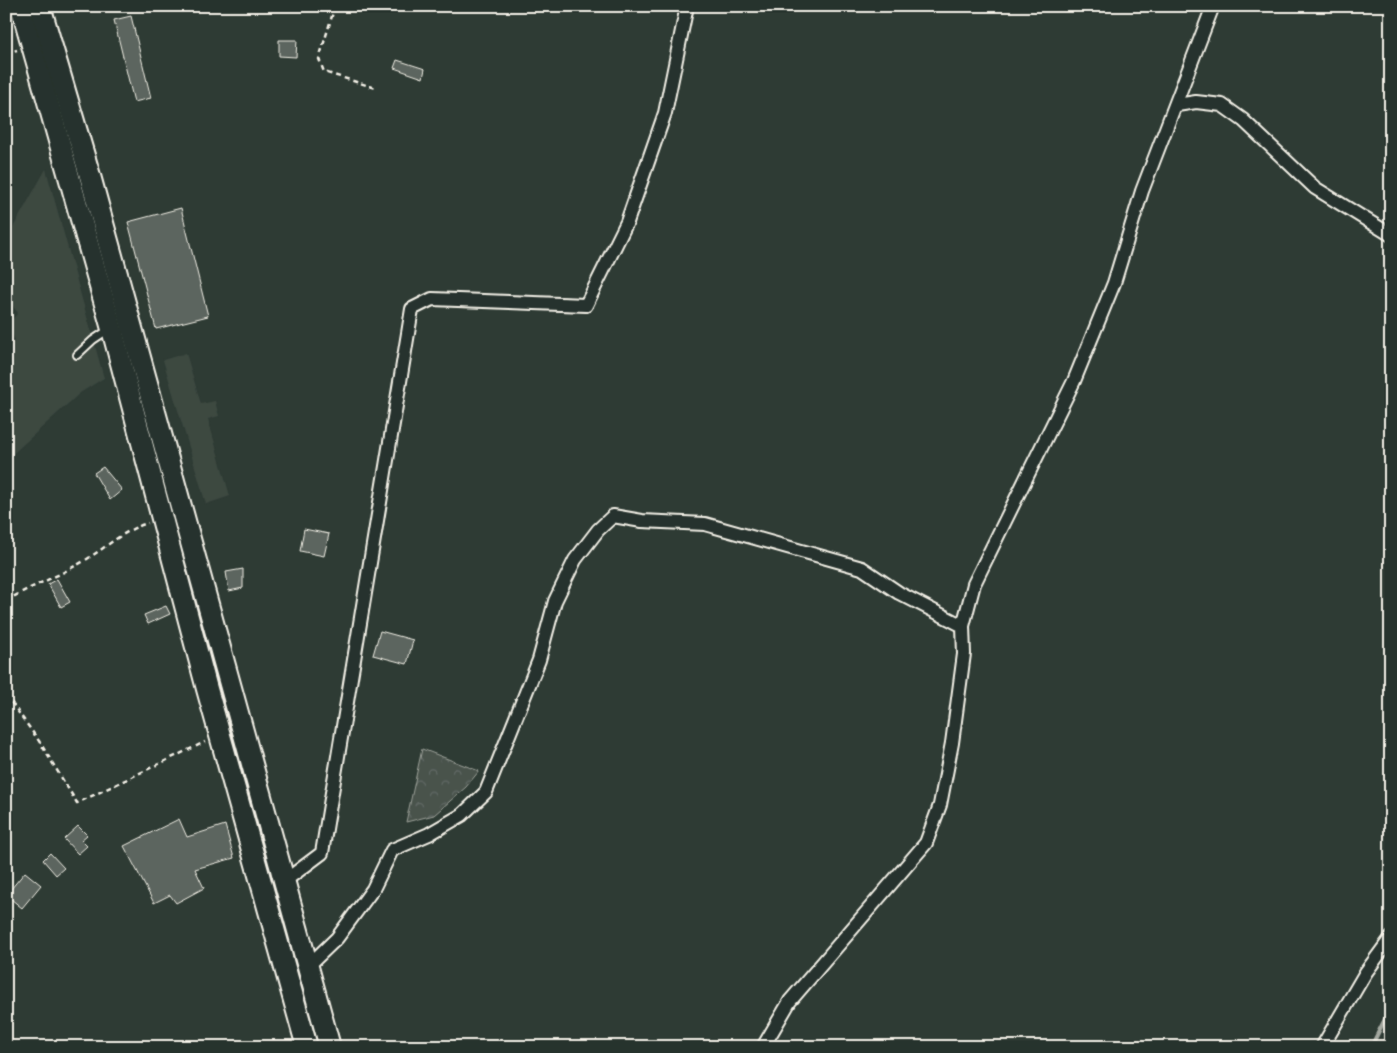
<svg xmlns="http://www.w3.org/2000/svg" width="1397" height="1053" font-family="Pangolin,sans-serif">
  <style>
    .built { fill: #3c4841 }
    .forest { fill: url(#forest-crowns); stroke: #9ea29a }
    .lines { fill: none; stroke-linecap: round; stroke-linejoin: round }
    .stream { stroke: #a4a8a0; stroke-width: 4 }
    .building { fill: #5c655e; stroke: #f4f1e8 }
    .service-casing { stroke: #f4f1e8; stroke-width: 10 }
    .minor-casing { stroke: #f4f1e8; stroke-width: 16 }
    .primary-casing { stroke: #f4f1e8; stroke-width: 24 }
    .path { stroke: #f4f1e8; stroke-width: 2.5; stroke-dasharray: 5 4; stroke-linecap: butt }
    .service { stroke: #26332d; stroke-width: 6 }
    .minor { stroke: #26332d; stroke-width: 12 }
    .primary { stroke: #26332d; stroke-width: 20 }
  </style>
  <defs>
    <pattern id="forest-crowns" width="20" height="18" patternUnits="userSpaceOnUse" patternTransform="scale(1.25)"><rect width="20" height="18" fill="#48524c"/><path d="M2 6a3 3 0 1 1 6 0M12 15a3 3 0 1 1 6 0" fill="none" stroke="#636b66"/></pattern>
  </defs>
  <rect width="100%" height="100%" fill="#2e3b34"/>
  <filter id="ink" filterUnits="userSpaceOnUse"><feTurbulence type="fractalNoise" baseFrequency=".02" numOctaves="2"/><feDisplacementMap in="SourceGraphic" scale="10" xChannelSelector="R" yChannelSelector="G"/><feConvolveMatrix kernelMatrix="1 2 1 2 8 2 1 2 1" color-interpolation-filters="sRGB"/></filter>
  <g filter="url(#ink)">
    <g class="built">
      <polygon points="46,169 104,378 80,393 6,460 6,349 15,340 7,325 18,313 6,298 6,240"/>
      <polygon points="186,353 201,404 215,401 219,416 208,419 230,496 206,504 163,360"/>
    </g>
    <polygon class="forest" points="422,749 479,771 466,787 434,815 406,822"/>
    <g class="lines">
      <polyline class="stream" points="1371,1047 1391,1007"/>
    </g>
    <g class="building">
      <polygon points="131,16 151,98 134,102 114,20"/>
      <polygon points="279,40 297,40 296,57 279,56"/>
      <polygon points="397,60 425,69 423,78 394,68"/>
      <polygon points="181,208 208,316 156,329 128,222"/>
      <polygon points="103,467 122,490 110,500 94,473"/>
      <polygon points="304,529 329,534 324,556 300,551"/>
      <polygon points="243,569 243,588 229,591 226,572"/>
      <polygon points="57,579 70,602 61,607 48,584"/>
      <polygon points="166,606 170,614 148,624 144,615"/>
      <polygon points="380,631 413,640 407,664 373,655"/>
      <polygon points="179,819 187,837 225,825 234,858 195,869 204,888 176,903 170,895 154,903 124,846"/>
      <polygon points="78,826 87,835 81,840 87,846 78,854 64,839"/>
      <polygon points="50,853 64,868 56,875 43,860"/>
      <polygon points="25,872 41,885 22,908 6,895"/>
    </g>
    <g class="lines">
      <g class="service-casing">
        <polyline id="service" points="77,355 93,340 108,330"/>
      </g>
      <g class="minor-casing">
        <g id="minor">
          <polyline points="1177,105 1196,102 1222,105 1243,120 1315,188 1391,235"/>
          <polyline points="286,880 322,853 412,309 432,299 586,305 627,222 665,113 687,6"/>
          <polyline points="307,967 337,938 373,889 392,850 429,834 462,815 486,792 539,660 555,601 575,560 598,530 613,516 642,521 705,524 862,568 899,593 963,626"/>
          <polyline points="763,1047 790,1001 926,843 940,805 952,743 964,654 963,626 974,584 1074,381 1114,283 1142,191 1213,6"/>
          <polyline points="1322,1047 1366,972 1391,938"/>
        </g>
      </g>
      <g class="primary-casing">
        <g id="primary">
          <polyline points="21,6 112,329 207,689 307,1047"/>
          <polyline points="40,6 90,176 330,1047"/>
        </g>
      </g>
      <g class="path">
        <polyline points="335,6 319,59 324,72 376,88"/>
        <polyline points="6,53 17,50"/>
        <path d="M6 601C29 587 52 579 75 566 99 554 122 530 148 523"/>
        <polyline points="6,695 39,741 77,803 205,742"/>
      </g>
      <use href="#service" class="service"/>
      <use href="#minor" class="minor"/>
      <use href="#primary" class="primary"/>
    </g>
  </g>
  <rect width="1397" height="1053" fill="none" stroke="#26332d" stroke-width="25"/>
  <rect x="12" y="12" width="1372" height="1028" fill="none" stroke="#f4f1e8" stroke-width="2" filter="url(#ink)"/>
</svg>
